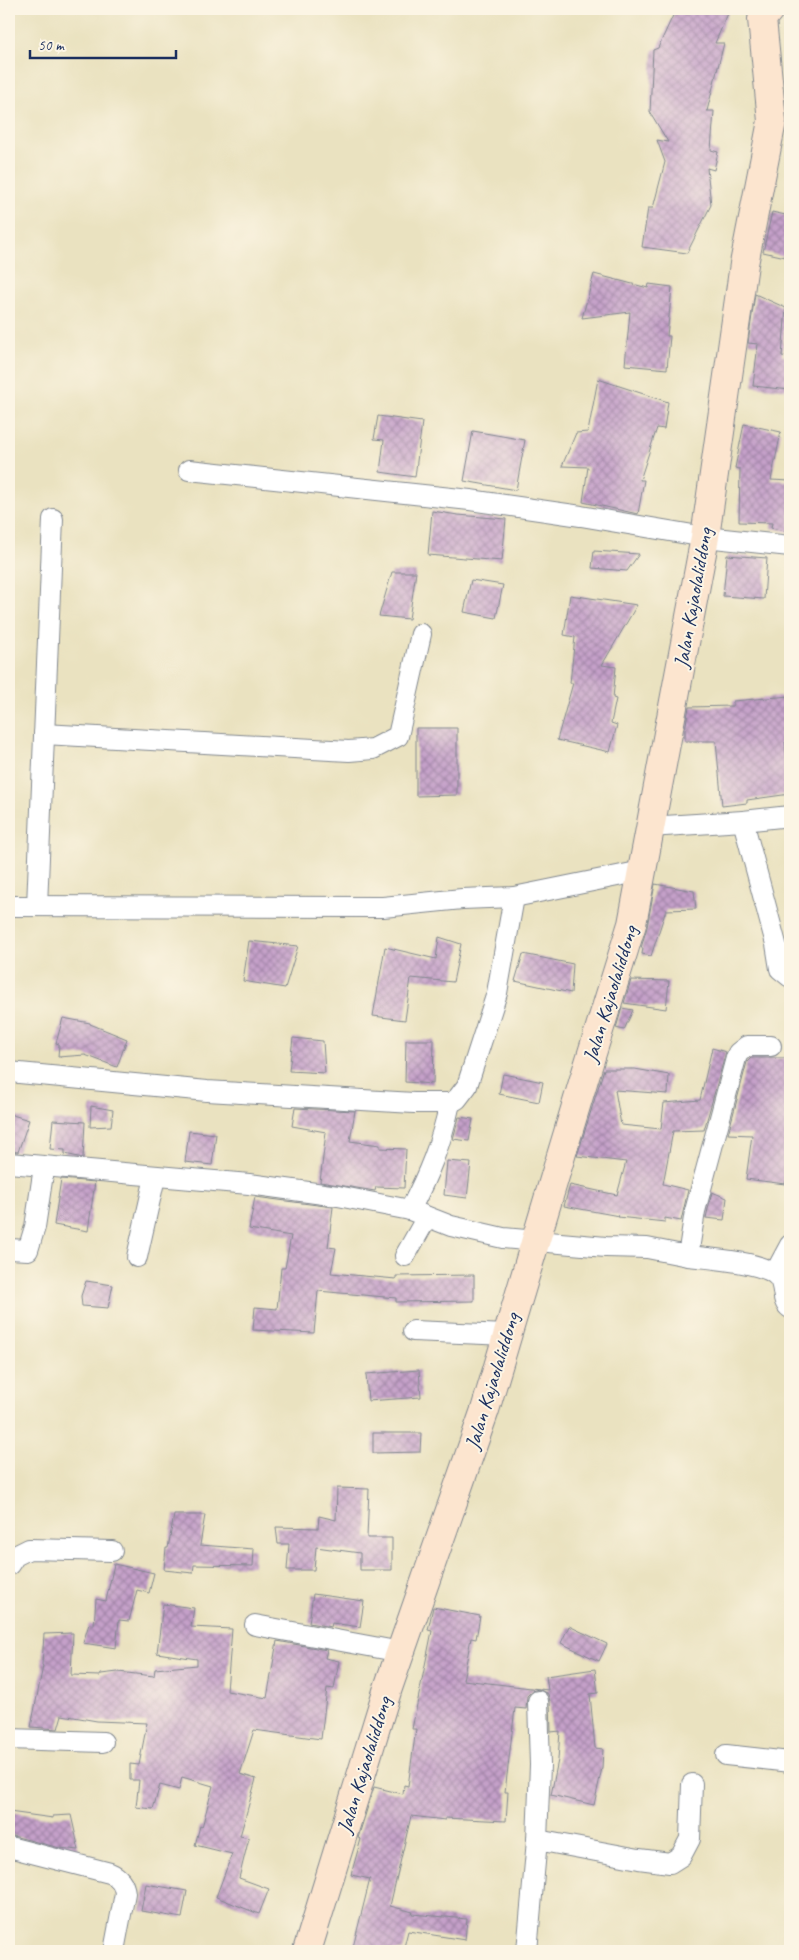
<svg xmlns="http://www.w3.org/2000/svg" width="799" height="1960" font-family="Caveat,sans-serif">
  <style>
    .building { fill: url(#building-cross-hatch) }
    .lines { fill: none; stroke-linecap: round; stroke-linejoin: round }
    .street-casing { stroke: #82888f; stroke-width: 22 }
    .secondary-casing { stroke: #82888f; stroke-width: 30 }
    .street { stroke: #fff; stroke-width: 20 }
    .secondary { stroke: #fce5cf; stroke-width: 28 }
    .labels { text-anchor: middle; stroke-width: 4; stroke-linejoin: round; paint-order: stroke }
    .street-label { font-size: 21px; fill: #1b2f5e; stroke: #fcf5e5 }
  </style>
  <defs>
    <pattern id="building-cross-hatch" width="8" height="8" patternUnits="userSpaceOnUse" patternTransform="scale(1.25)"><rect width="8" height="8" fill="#c5a0c9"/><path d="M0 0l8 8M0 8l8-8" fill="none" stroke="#9f83a6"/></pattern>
  </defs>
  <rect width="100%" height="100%" fill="#fcf5e5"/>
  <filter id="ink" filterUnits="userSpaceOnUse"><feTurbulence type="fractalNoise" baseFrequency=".02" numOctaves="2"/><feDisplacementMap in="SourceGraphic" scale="10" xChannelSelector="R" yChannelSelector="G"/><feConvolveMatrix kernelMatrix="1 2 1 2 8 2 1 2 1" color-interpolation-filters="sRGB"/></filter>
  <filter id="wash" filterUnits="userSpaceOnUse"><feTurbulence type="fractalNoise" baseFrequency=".0096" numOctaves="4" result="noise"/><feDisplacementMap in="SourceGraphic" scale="20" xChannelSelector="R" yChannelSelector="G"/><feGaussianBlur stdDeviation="1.12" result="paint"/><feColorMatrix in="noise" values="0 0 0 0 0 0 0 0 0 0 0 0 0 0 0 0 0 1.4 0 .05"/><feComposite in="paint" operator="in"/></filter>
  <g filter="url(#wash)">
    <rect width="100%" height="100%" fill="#eae2c0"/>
    <g id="blocks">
      <g class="building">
        <polygon points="676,9 730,9 715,43 724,43 707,111 714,111 711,150 718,152 714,170 707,168 711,205 687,253 642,247 648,208 653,208 665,162 657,140 668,142 650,112 653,50 658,48"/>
        <polygon points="772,212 790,216 790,258 763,252"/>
        <polygon points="594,274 648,288 649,284 672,287 667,336 670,336 667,369 625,365 630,312 582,318"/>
        <polygon points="755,294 786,308 782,356 790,357 790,390 753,386 758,344 748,343"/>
        <polygon points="598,379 668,402 664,429 657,428 640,480 644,480 638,514 583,502 588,467 562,466 576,433 588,432"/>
        <polygon points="378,416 422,422 415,477 380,472 384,440 374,439"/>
        <polygon points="744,424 781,432 771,480 790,481 790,532 771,528 772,523 739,522 740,469 735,468"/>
        <polygon points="473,431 525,440 516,490 464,481"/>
        <polygon points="432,511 458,515 506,519 502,561 428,555"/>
        <polygon points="594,551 639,554 627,571 592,568"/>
        <polygon points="727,555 767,558 764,599 723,596"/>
        <polygon points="392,572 416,572 409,619 379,616"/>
        <polygon points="471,580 503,585 496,618 464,612"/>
        <polygon points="570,595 637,605 602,665 616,667 613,698 616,699 611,723 617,725 610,752 557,740 573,683 570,683 575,637 564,635"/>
        <polygon points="790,696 790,742 785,742 790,794 747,800 747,803 722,806 716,741 685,741 685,730 689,707 733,706 733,701"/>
        <polygon points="416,728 457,728 457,795 416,796"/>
        <polygon points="655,884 694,891 696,909 666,910 651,956 642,954 643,948 641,948 647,927"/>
        <polygon points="439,937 461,944 453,982 411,978 405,1020 373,1016 385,947 436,959"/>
        <polygon points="249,941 298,946 285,988 243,981"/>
        <polygon points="523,954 573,964 571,993 515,981"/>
        <polygon points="631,980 669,981 666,1009 624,1003"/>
        <polygon points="622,1008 633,1010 624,1030 616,1028"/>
        <polygon points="63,1018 90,1023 90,1024 127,1039 117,1067 85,1055 58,1057 59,1044 56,1043"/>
        <polygon points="293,1038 323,1041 325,1073 289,1071"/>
        <polygon points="406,1040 434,1040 433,1084 405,1082"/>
        <polygon points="712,1048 726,1052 704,1130 673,1131 663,1184 688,1190 681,1221 665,1218 665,1222 618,1217 619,1216 564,1206 570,1185 617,1195 626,1162 577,1156 604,1069 635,1069 669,1075 668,1094 615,1090 621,1125 661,1129 664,1103 700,1100"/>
        <polygon points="751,1058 790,1058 790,1147 789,1172 785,1184 746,1179 752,1135 728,1134 747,1062"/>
        <polygon points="503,1074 543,1082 539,1102 499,1094"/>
        <polygon points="91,1106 113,1110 111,1126 90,1127"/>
        <polygon points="295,1108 355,1111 350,1141 380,1145 380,1148 406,1149 404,1188 376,1187 375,1191 320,1182 326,1132 292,1126"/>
        <polygon points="9,1114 29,1120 18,1152 9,1151"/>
        <polygon points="459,1117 473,1119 469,1141 453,1139"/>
        <polygon points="53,1120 85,1122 83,1158 65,1154 65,1150 50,1149"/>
        <polygon points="189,1131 216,1134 212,1165 185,1162"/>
        <polygon points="447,1161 471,1163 467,1198 444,1195"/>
        <polygon points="61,1179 95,1182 88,1231 54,1225"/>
        <polygon points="712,1192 727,1198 724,1220 706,1218"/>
        <polygon points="255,1197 333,1207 328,1247 336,1248 331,1273 396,1279 396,1276 474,1275 474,1301 396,1302 396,1298 318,1291 314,1333 253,1330 255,1307 277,1309 281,1268 285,1268 291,1236 249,1229"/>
        <polygon points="86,1281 113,1285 108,1308 82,1306 81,1296"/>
        <polygon points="419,1370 421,1397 368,1401 366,1374"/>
        <polygon points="373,1433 421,1433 420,1452 373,1453"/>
        <polygon points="337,1488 369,1489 367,1538 392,1538 392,1570 360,1570 360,1553 316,1547 314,1570 287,1570 289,1544 278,1544 276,1527 318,1528 319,1516 336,1520"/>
        <polygon points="174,1515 205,1515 200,1545 254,1549 253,1566 194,1565 193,1573 164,1570 166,1548 168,1548"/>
        <polygon points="114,1564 154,1573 149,1593 137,1590 129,1621 119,1620 116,1648 83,1643 89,1624 94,1625 96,1599 106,1601"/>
        <polygon points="313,1594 364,1601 360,1627 332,1623 331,1627 309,1623"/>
        <polygon points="163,1604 194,1608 191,1627 232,1629 227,1691 267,1698 277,1641 327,1650 325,1658 339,1661 334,1689 327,1688 321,1739 254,1730 240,1774 256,1779 240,1836 249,1838 239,1878 269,1889 259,1914 216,1897 232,1854 195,1845 200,1826 202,1827 213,1786 182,1777 179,1790 160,1785 153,1809 136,1807 139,1780 130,1780 130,1764 139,1765 147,1723 97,1721 62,1715 58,1729 31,1727 43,1666 42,1665 44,1634 73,1633 71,1675 100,1676 101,1674 118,1672 154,1676 155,1669 197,1665 197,1659 157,1653"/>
        <polygon points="433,1607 480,1616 476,1639 471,1638 463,1680 548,1690 546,1676 595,1669 598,1693 590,1694 595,1748 603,1749 602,1768 594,1805 551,1795 558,1760 560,1731 551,1732 550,1701 548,1694 538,1689 532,1691 527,1696 526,1709 515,1708 505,1792 508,1792 506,1821 445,1818 445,1820 411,1816 390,1906 413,1912 412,1914 467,1919 465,1940 408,1931 403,1951 352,1951 370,1879 351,1875 361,1839 358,1838 374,1787 403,1794 404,1785 408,1786 416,1729 412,1729 432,1631 428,1630"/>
        <polygon points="569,1626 607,1644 599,1661 561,1643"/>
        <polygon points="9,1812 53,1818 53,1816 71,1815 79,1850 60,1848 9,1835"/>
        <polygon points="146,1884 187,1891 182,1918 141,1911"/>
      </g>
    </g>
  </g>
  <g filter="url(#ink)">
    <use href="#blocks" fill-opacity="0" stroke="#82888f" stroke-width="1"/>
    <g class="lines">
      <g class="street-casing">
        <g id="street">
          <polyline points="189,470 470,500 581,516 705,537 790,546"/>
          <polyline points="44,734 349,751 373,749 398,736 421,634"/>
          <polyline points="743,821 776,944 780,969 790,977"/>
          <polyline points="649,827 743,821 790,816"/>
          <polyline points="9,906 383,907 462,899 514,897 642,871"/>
          <polyline points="37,906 53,519"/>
          <polyline points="9,1072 207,1091 414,1103 450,1103 457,1099 467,1086 497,993 514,897"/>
          <polyline points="9,1163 249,1184 338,1196 410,1210 451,1226 503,1238 606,1247 647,1248 688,1256 695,1211 736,1058 738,1053 747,1046 771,1046"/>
          <path d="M410 1210C429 1173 441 1144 450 1103"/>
          <polyline points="9,1249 28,1250 35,1227 44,1167"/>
          <polyline points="405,1256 427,1217"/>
          <path d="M688 1256C707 1258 766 1262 778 1277 786 1286 780 1301 790 1308"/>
          <polyline points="137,1257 155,1177"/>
          <polyline points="775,1273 790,1245"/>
          <polyline points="413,1331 507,1335"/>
          <polyline points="9,1565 15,1556 29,1549 112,1551"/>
          <polyline points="255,1625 401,1652"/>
          <polyline points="9,1739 103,1742"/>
          <polyline points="726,1755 790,1762"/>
          <polyline points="537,1840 540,1765 538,1701"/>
          <path d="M9 1847 110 1873C118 1876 124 1883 125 1893L114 1951"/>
          <polyline points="527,1951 537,1840 639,1859 670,1863 681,1856 690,1839 692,1784"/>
        </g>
      </g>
      <g class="secondary-casing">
        <polyline id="secondary" points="307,1951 388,1688 485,1410 584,1079 632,924 705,537 744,264 772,121 762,19 770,9"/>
      </g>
      <use href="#street" class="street"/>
      <use href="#secondary" class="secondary"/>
    </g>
  </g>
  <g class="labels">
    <g class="street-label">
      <text transform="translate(693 598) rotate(-80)" y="7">Jalan Kajaolaliddong</text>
      <text transform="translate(610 994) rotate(-73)" y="7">Jalan Kajaolaliddong</text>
      <text transform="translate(492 1381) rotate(-73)" y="7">Jalan Kajaolaliddong</text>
      <text transform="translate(364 1765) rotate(-73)" y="7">Jalan Kajaolaliddong</text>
    </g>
  </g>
  <rect width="799" height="1960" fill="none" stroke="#fcf5e5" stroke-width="30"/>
  <path d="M30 50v8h146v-8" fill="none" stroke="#1b2f5e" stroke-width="2.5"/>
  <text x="38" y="50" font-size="15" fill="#1b2f5e" stroke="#fcf5e5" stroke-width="4" paint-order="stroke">50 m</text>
</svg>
